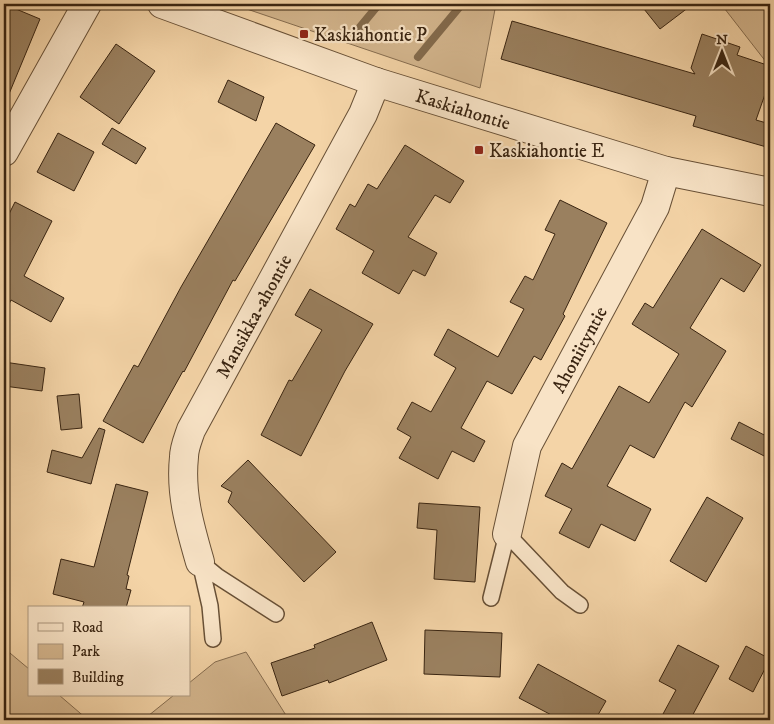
<svg xmlns="http://www.w3.org/2000/svg" width="774" height="724" font-family="'IM FELL DW Pica',serif">
  <style>
    .green { fill: #d4b68e; stroke: #866d50 }
    .lines { fill: none; stroke-linecap: round; stroke-linejoin: round }
    .stream { stroke: #836a4c; stroke-width: 8 }
    .building { fill: #9a805f; stroke: #392411 }
    .service-casing { stroke: #685036; stroke-width: 18 }
    .minor-casing { stroke: #685036; stroke-width: 30 }
    .tertiary-casing { stroke: #685036; stroke-width: 30 }
    .service { stroke: #f8e3c6; stroke-width: 15 }
    .minor { stroke: #f8e3c6; stroke-width: 28 }
    .tertiary { stroke: #f8e3c6; stroke-width: 28 }
    .poi-dot { fill: #8f2418; stroke: #f8e3c6; stroke-width: 2 }
    .labels { text-anchor: middle; stroke-width: 4.5; stroke-linejoin: round; paint-order: stroke }
    .poi-label { font-size: 19px; fill: #392411; stroke: #f8e3c6; text-anchor: start }
    .street-label { font-size: 19px; fill: #392411; stroke: #f8e3c6 }
  </style>
  <rect width="100%" height="100%" fill="#f4d4a7"/>
  <filter id="stains"><feTurbulence type="fractalNoise" baseFrequency=".004" numOctaves="4"/><feColorMatrix values="0 0 0 0 .2 0 0 0 0 .09 0 0 0 0 .02 0 0 0 .5 -.17"/></filter>
  <radialGradient id="worn" r=".72"><stop offset=".6" stop-color="#630" stop-opacity="0"/><stop offset="1" stop-color="#630" stop-opacity=".3"/></radialGradient>
  <g class="green">
    <polygon points="232,4 496,4 480,88"/>
    <polygon points="721,4 770,4 770,67"/>
    <polygon points="4,648 29,669 29,695 59,695 87,719 85,720 4,720"/>
    <polygon points="246,652 289,720 143,720 174,695 189,695 189,683 215,662"/>
  </g>
  <g class="lines">
    <g class="stream">
      <polyline points="295,5 296,4"/>
      <polyline points="360,27 379,4"/>
      <polyline points="418,57 462,4"/>
    </g>
  </g>
  <g class="building">
    <polygon points="4,4 40,19 4,106"/>
    <polygon points="640,4 693,4 660,29"/>
    <polygon points="512,21 695,74 691,68 702,34 740,47 737,55 770,66 770,80 756,120 770,124 770,148 693,126 696,116 501,59"/>
    <polygon points="116,44 155,71 119,124 80,97"/>
    <polygon points="228,80 264,97 256,121 218,102"/>
    <polygon points="276,123 315,145 235,281 233,280 184,372 183,371 143,443 103,421 134,365 138,367 181,287"/>
    <polygon points="112,128 146,148 136,164 102,144"/>
    <polygon points="58,133 94,152 74,191 37,172"/>
    <polygon points="405,145 464,181 450,203 435,195 408,237 437,253 425,276 413,270 399,294 362,273 374,251 336,229 350,204 355,207 368,184 377,189"/>
    <polygon points="560,200 607,223 563,314 565,316 541,360 534,356 512,394 487,381 461,428 485,441 474,462 452,451 438,479 399,458 411,437 397,429 412,402 431,412 456,368 434,355 448,329 498,357 524,309 510,302 525,276 533,280 555,234 545,230"/>
    <polygon points="15,202 52,221 24,276 64,298 51,322 11,300 4,314 4,224"/>
    <polygon points="702,229 761,265 744,292 721,278 690,328 726,351 692,407 685,402 654,458 630,445 607,486 651,509 635,541 601,524 589,548 559,533 572,509 545,496 562,463 572,469 619,386 649,403 679,354 632,324 645,303 653,308"/>
    <polygon points="310,289 373,324 345,371 301,456 261,435 289,380 292,381 322,330 295,315"/>
    <polygon points="4,362 45,368 42,391 4,386"/>
    <polygon points="79,394 82,428 61,430 57,396"/>
    <polygon points="739,422 770,438 770,459 731,439"/>
    <polygon points="99,428 105,430 91,484 47,472 52,450 82,458"/>
    <polygon points="248,460 336,552 304,582 228,502 232,492 221,486"/>
    <polygon points="116,484 148,492 127,575 129,576 126,589 131,590 126,608 82,608 84,602 53,594 61,559 94,567"/>
    <polygon points="707,497 743,518 706,582 670,561"/>
    <polygon points="419,503 480,507 475,582 434,579 437,530 417,528"/>
    <polygon points="372,622 387,660 329,683 328,680 282,696 271,663 315,648 314,645"/>
    <polygon points="425,630 502,633 500,677 424,674"/>
    <polygon points="678,645 719,666 690,720 675,720 663,714 676,690 659,681"/>
    <polygon points="746,646 770,659 753,692 729,679"/>
    <polygon points="538,664 606,701 595,720 561,720 519,698"/>
  </g>
  <g class="lines">
    <g class="service-casing">
      <g id="service">
        <polyline points="491,598 507,534 562,592 580,605"/>
        <polyline points="213,639 210,606 200,562 217,576 276,614"/>
      </g>
    </g>
    <g class="minor-casing">
      <g id="minor">
        <polyline points="4,152 87,4"/>
        <path id="s1" d="M507 534 527 446 655 207 666 171"/>
        <path id="s2" d="M200 562C190 527 180 494 184 457 184 448 188 439 191 430L363 114 376 82"/>
      </g>
    </g>
    <g class="tertiary-casing">
      <g id="tertiary">
        <path id="s3" d="M162 4 376 82 666 171 770 192"/>
      </g>
    </g>
    <use href="#service" class="service"/>
    <use href="#minor" class="minor"/>
    <use href="#tertiary" class="tertiary"/>
  </g>
  <g class="poi-dot">
    <rect x="299" y="29" width="10" height="10" rx="2.5"/>
    <rect x="474" y="145" width="10" height="10" rx="2.5"/>
  </g>
  <g class="labels">
    <g class="poi-label">
      <text x="314" y="41">Kaskiahontie P</text>
      <text x="489" y="157">Kaskiahontie E</text>
    </g>
    <g class="street-label">
      <text dy="7" stroke="none"><textPath href="#s3" startOffset="319">Kaskiahontie</textPath></text>
      <text dy="7" stroke="none"><textPath href="#s2" startOffset="265">Mansikka-ahontie</textPath></text>
      <text dy="7" stroke="none"><textPath href="#s1" startOffset="200">Ahoniityntie</textPath></text>
    </g>
  </g>
  <rect width="774" height="724" fill="none" stroke="#f4d4a7" stroke-width="20"/>
  <rect x="5" y="5" width="764" height="714" fill="none" stroke="#392411" stroke-width="2.5"/>
  <rect x="10" y="10" width="754" height="704" fill="none" stroke="#392411"/>
  <rect x="28" y="606" width="162" height="90" fill="#f8e3c6" stroke="#ac977e"/>
  <rect x="38" y="623" width="25" height="8" fill="#f8e3c6" stroke="#ac977e"/>
  <text x="72" y="632" font-size="15" fill="#392411">Road</text>
  <rect x="38" y="644" width="25" height="15" fill="#d4b68e" stroke="#ac977e"/>
  <text x="72" y="656" font-size="15" fill="#392411">Park</text>
  <rect x="38" y="669" width="25" height="15" fill="#9a805f" stroke="#ac977e"/>
  <text x="72" y="682" font-size="15" fill="#392411">Building</text>
  <g transform="translate(722 52)" stroke="#f8e3c6" stroke-width="4" paint-order="stroke">
  <path d="M0-4L9 19L0 12L-9 19Z" fill="#392411"/>
  <text y="-8" font-size="14" font-weight="bold" text-anchor="middle" fill="#392411">N</text>
  </g>
  <rect width="100%" height="100%" filter="url(#stains)"/>
  <rect width="100%" height="100%" fill="url(#worn)"/>
</svg>
